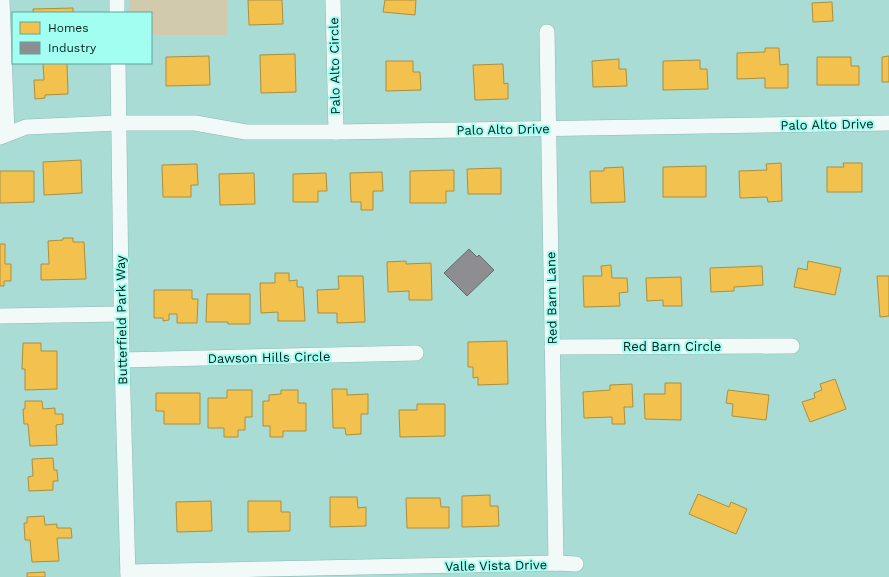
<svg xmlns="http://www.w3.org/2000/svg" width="889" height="577" font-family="'Work Sans',sans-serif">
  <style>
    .green { fill: #d1caac }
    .homes { fill: #f2c14e; stroke: #aa903f }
    .industry { fill: #8d8d92; stroke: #636c6e }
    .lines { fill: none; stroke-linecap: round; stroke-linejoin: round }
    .minor-casing { stroke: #90b9b3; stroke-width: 16 }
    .minor { stroke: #f2faf9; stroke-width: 15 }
    .labels { text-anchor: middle; stroke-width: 4; stroke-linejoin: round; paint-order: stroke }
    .street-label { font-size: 13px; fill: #011e1b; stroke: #a1fef1 }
  </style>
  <rect width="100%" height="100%" fill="#a9dcd5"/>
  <polygon class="green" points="129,0 227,0 227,35 151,35 151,13 129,13"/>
  <g class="homes">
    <polygon points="248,0 282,0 283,24 249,25"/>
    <polygon points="385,0 416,0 415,15 383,12"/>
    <polygon points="832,2 833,21 813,22 812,3"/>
    <polygon points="73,8 73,13 33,13 33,9"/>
    <polygon points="765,48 779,48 780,65 788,64 788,88 765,88 765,78 737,79 737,53 765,52"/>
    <polygon points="295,54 296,92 261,93 260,55"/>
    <polygon points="209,56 210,85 166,86 166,57"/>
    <polygon points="889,56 889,82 882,82 882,57"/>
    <polygon points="817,57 851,57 851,66 859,66 859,85 817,85"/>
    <polygon points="619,59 619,69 626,69 627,86 593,87 592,61"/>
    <polygon points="700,60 700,69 707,69 708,89 663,90 663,61"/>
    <polygon points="386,61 413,61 413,72 420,72 421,90 386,91"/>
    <polygon points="43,63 67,63 68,94 45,95 45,98 35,99 34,80 44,80"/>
    <polygon points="503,64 504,84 508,83 508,99 475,100 473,65"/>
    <polygon points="81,160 82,193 44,195 43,162"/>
    <polygon points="781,163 782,201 768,202 767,197 740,198 739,171 767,170 766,164"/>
    <polygon points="843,163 862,163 862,192 827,192 827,167 844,167"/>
    <polygon points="197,164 198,185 191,185 191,197 163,197 162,165"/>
    <polygon points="706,166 706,197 663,197 663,167"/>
    <polygon points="623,167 625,202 591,203 590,171 604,171 604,168"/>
    <polygon points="501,168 501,194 468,194 467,169"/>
    <polygon points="454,170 454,191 446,191 446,203 410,203 410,171"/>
    <polygon points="0,171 34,171 34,202 0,203"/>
    <polygon points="382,172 383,191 373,191 373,210 361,210 361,202 351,202 350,173"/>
    <polygon points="254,173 255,204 220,205 219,174"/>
    <polygon points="326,173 327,191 318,191 318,202 293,202 293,174"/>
    <polygon points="63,238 73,238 73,242 84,242 86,279 41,280 41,264 49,264 48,241 63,240"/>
    <polygon points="0,244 5,244 5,264 11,264 11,281 4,281 4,286 0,286"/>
    <polygon points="406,261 406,264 431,263 432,300 409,300 409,291 388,292 387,262"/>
    <polygon points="808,261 841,268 835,295 794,287 798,268 807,270"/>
    <polygon points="611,265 612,278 627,278 628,292 619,293 620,306 584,307 583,276 602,276 601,266"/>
    <polygon points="762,266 763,285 734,287 734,291 711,292 710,268"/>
    <polygon points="275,273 289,273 289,281 297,280 297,287 303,287 305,321 278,321 278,312 261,313 260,283 275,283"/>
    <polygon points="338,276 363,276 365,322 337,323 337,313 318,313 317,290 339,289"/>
    <polygon points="877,276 889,276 889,316 880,317"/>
    <polygon points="681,277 682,306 663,306 663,300 647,301 646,278"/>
    <polygon points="154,290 192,290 192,299 198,299 197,323 177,323 177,314 169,314 169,320 163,321 163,318 154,318"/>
    <polygon points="207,294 250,294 250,324 228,324 228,322 206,322"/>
    <polygon points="507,341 508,384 478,385 478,377 473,378 473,367 468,367 468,342"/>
    <polygon points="23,343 41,343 41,351 57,351 57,389 25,390 25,369 22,369"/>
    <polygon points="835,379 846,409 810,422 802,402 815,398 814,393 822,390 820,384"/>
    <polygon points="665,383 681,383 681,420 645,419 644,394 665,394"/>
    <polygon points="632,384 633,407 624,407 625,424 612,424 612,417 584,418 583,392 610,390 610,385"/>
    <polygon points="332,389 347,389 347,395 368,394 368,414 361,414 361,434 346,435 345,428 333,428"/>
    <polygon points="227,390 252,390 252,417 245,417 245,430 238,430 238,437 224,437 224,428 208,428 208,398 227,398"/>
    <polygon points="281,390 298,390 298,403 306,403 306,431 283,431 283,437 270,437 270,426 263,426 263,401 269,401 269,395 281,394"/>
    <polygon points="728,390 769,395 766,420 732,416 733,404 726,403"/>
    <polygon points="156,393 200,393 200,424 164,424 164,411 156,411"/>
    <polygon points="25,401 42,401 43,409 55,408 55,414 63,414 63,424 56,425 57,445 30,446 28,424 24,424 23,409 25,409"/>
    <polygon points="417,404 445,404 445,436 400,437 399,410 417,410"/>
    <polygon points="53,458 54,470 57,470 58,481 53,481 53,490 29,491 28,477 33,476 32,459"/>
    <polygon points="698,494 729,507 731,502 747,509 736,534 689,514"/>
    <polygon points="490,495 490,506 498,506 499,526 462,527 462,496"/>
    <polygon points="330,497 357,497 358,508 366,507 366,526 330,527"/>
    <polygon points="406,498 440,498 441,507 449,507 449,528 407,528"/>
    <polygon points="211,501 212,531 177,532 176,502"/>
    <polygon points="248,501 281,501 281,512 290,512 290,531 248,532"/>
    <polygon points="44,516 45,525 57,524 57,528 71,528 72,538 57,538 59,561 32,562 30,540 25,540 24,523 27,523 27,517"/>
    <polygon points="45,572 45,577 27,577 27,573"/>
  </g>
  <polygon class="industry" points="469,249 477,257 479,255 494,270 467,296 444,273"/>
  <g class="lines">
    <g class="minor-casing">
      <g id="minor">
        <polyline points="2,0 7,134"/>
        <polyline points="117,0 117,13"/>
        <polyline points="333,0 336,132"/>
        <polyline points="547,32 556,563"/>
        <polyline points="118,63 122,360 128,577"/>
        <polyline points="0,137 26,127 118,123 195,123 246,132 336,132 889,123"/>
        <polyline points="0,316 121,314"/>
        <polyline points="552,347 792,346"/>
        <polyline points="122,360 416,353"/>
        <polyline points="128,572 556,563 576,564"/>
      </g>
    </g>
    <use href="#minor" class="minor"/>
  </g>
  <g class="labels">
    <g class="street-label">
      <text transform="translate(334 66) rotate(-91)" y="5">Palo Alto Circle</text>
      <text transform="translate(827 124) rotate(-1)" y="5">Palo Alto Drive</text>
      <text transform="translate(503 129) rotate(-1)" y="5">Palo Alto Drive</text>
      <text transform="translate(551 298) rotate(-91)" y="5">Red Barn Lane</text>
      <text transform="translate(121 320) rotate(-91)" y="5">Butterfield Park Way</text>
      <text x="672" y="351">Red Barn Circle</text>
      <text transform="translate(269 357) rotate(-1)" y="5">Dawson Hills Circle</text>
      <text transform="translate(496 565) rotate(-1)" y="5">Valle Vista Drive</text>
    </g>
  </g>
  <rect x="12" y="12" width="140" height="52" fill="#a1fef1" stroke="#61a49b"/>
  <rect x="20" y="22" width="20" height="12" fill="#f2c14e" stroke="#61a49b"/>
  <text x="48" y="32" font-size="12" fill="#011e1b">Homes</text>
  <rect x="20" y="42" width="20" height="12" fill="#8d8d92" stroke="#61a49b"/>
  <text x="48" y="52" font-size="12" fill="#011e1b">Industry</text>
</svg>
